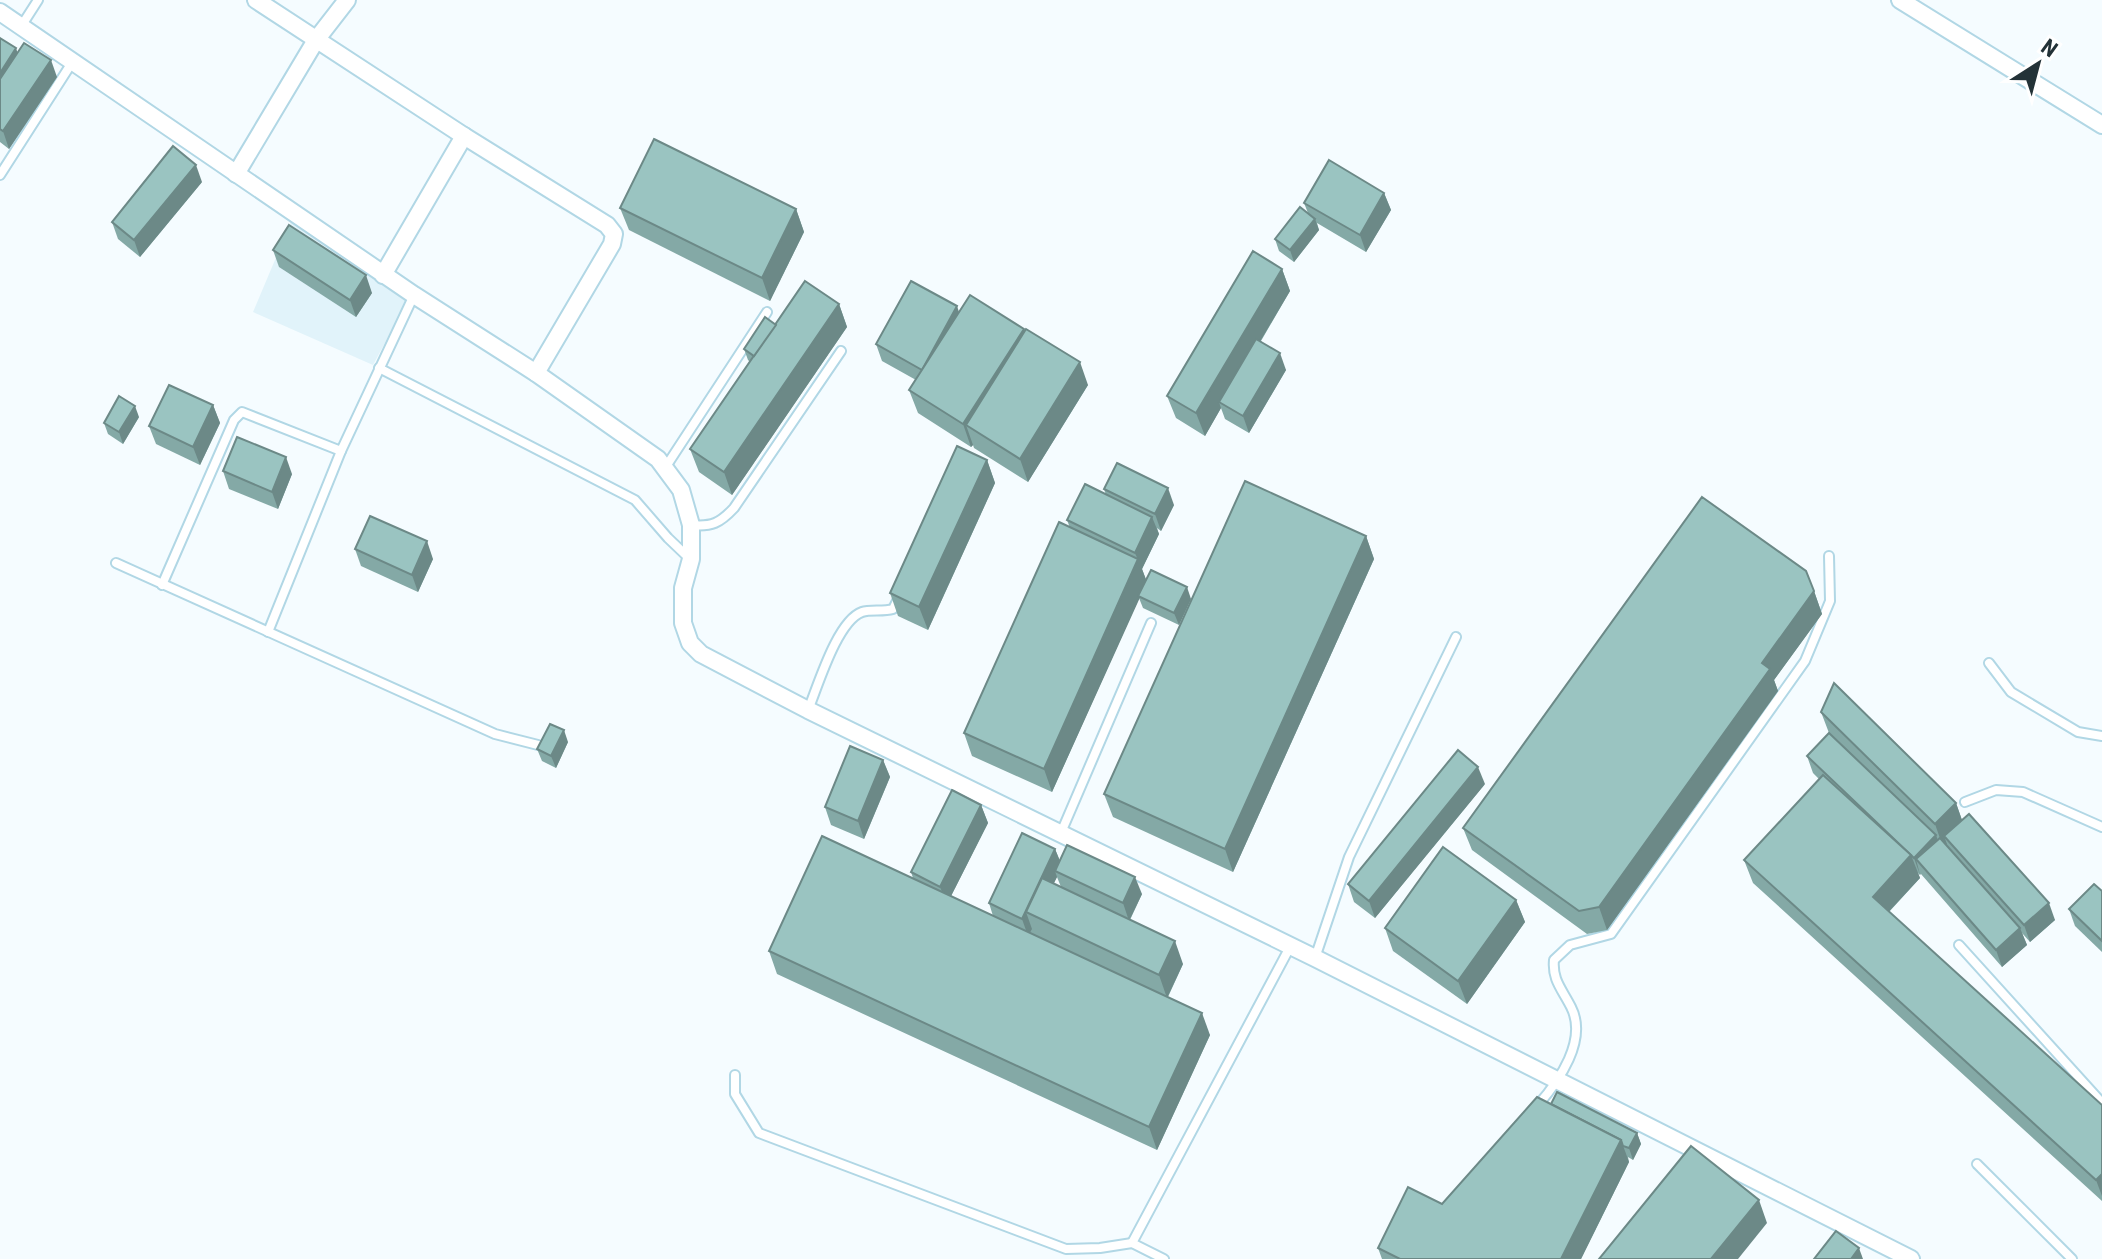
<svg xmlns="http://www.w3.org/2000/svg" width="2102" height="1259" font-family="'Roboto Condensed',sans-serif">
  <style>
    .built { fill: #e1f3fa }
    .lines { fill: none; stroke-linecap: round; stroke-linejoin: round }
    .service-casing { stroke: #b1d7e5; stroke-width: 12 }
    .minor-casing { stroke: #b1d7e5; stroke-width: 20 }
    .service { stroke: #fff; stroke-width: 8 }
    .minor { stroke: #fff; stroke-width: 16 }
    .wall { fill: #84a9a6; fill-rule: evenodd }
    .shaded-wall { fill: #6c8987 }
    .building { fill: #9ac4c1; stroke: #6c8987; stroke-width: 2 }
  </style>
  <rect width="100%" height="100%" fill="#f5fcff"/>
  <polygon class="built" points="291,222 408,300 373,365 253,312"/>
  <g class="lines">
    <g class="service-casing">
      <g id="service">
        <polyline points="22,25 38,0"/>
        <polyline points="0,175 73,61"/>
        <polyline points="379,368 635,500 668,538 690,559"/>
        <polyline points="665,468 767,312"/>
        <path d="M691 525C712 527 720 523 734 508L841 351"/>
        <polyline points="116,563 495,734 538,745"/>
        <polyline points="162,585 234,420 242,412 341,451"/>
        <polyline points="268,632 341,451 414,295"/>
        <polyline points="1989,663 2011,692 2078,732 2102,736"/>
        <path d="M808 710C818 686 837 621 862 612 870 609 883 612 893 609L899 597"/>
        <polyline points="1965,802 1996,790 2023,792 2102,827"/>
        <polyline points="1060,835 1151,623"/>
        <polyline points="1959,945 2102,1103"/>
        <polyline points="1315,958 1349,857 1456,637"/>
        <polyline points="735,1075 735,1094 759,1133 1066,1249 1100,1248 1132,1243 1164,1259"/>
        <path d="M1538 1105C1559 1081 1588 1040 1571 1007 1562 989 1552 980 1554 960L1570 945 1611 934 1805 661 1830 601 1829 556"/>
        <polyline points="1977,1164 2072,1259"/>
        <polyline points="1132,1243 1290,947"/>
      </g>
    </g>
    <g class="minor-casing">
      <g id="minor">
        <polyline points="256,0 464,136 607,225 614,234 612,244 536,373"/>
        <polyline points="1900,0 2102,125"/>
        <polyline points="0,12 414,295 536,373 658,459 681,490 691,525 691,559 683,588 683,623 690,643 701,654 808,710 1315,958 1911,1259"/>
        <polyline points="236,174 316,40 347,0"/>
        <polyline points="383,275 464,136"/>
      </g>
    </g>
    <use href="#service" class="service"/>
    <use href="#minor" class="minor"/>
  </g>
  <g class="wall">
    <polygon points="0,38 18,53 57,77 9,149 0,142"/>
    <polygon points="202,182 140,257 118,239 112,222"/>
    <polygon points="1384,193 1391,210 1366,252 1317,223 1319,230 1294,262 1279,251 1275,239 1308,213 1304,203"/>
    <polygon points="620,208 796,209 804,232 770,301 629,230"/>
    <polygon points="273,250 372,293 356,317 279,267"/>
    <polygon points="1282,269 1290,291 1261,341 1286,370 1249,433 1225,419 1221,408 1205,436 1176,418 1167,396"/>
    <polygon points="839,304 847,327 732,495 699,472 690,449 750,362 748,360 744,349 776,325"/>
    <polygon points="959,312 1024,331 1088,385 1028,482 974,448 973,445 971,447 918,413 909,390 916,380 882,361 876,344"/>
    <polygon points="213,405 220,423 200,465 156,444 149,426"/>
    <polygon points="139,417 123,444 108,434 104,423"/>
    <polygon points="987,460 995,483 928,630 898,616 890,593"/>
    <polygon points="223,471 292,474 278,509 229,489"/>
    <polygon points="1104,489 1174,505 1161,531 1157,528 1159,534 1142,569 1146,580 1191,599 1179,625 1143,608 1139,598 1052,792 972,756 964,733 1070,528 1067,520 1106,495"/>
    <polygon points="1366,536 1374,559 1233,872 1113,817 1104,794"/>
    <polygon points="355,549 433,559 418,592 361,566"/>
    <polygon points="1814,591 1822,614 1774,680 1778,691 1607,930 1587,934 1472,850 1463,828"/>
    <polygon points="1821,712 1956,803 1962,820 2055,920 2030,942 2022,933 2027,945 2002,967 1921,874 1920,875 1918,873 1920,878 1889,912 2102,1105 2102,1201 1753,883 1744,860 1819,779 1813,773 1807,756 1829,733"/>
    <polygon points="568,742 556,768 542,761 537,749"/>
    <polygon points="883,760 890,777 864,839 831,825 825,807"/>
    <polygon points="1485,784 1375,918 1354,902 1348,884"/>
    <path d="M981 805 988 823 951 896 993 916 989 903 1055 849 1060 861 1142 894 1130 920 1183 964 1168 997 1210 1035 1157 1150 777 974 769 951 913 878 911 872ZM1057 877 1061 887 1053 884Z"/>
    <polygon points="2102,891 2102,952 2075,926 2069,909"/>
    <polygon points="1516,900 1525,922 1467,1004 1393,951 1385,928"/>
    <polygon points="1551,1104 1637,1133 1641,1144 1633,1160 1628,1157 1629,1162 1581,1259 1382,1259 1378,1248 1442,1204"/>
  </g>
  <g class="shaded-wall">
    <polygon points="16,48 22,66 0,100 0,73"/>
    <polygon points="51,60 57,77 9,149 3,131"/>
    <polygon points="196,165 202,182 140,257 134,240"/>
    <polygon points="1384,193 1391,210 1366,252 1360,235"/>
    <polygon points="796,209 804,232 770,301 762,278"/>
    <polygon points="1315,219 1319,230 1294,262 1290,250"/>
    <polygon points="1282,269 1290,291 1223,404 1219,402 1221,408 1205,436 1196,413"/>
    <polygon points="366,275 372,293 356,317 350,300"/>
    <polygon points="839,304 847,327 732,495 724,472"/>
    <polygon points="957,306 963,324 922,370"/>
    <polygon points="1024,329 1032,352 966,425 973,445 971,447 963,424"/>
    <polygon points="1280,353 1286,370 1249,433 1243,416"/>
    <polygon points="1080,362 1088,385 1028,482 1020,459"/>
    <polygon points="213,405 220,423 200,465 193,447"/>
    <polygon points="135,406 139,417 123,444 119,432"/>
    <polygon points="286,457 292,474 278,509 272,492"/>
    <polygon points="987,460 995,483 928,630 919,607"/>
    <polygon points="1168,488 1174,505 1161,531 1155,514"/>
    <polygon points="1152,517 1159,534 1142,569 1147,582 1052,792 1044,769 1138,560 1135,553"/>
    <polygon points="1366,536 1374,559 1233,872 1225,849"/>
    <polygon points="427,541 433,559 418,592 412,575"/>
    <polygon points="1187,587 1191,599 1179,625 1174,613"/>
    <polygon points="1814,591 1822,614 1774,680 1778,691 1607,930 1599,907 1762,663"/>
    <polygon points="564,730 568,742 556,768 551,756"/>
    <polygon points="883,760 890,777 864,839 858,821"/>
    <polygon points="1478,767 1485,784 1375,918 1369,901"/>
    <polygon points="1956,803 1964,826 1944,836 1947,844 1943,847 1935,824"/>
    <polygon points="981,805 988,823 947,904 940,887"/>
    <polygon points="1936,835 1942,852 1916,859 1920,875 1914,858"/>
    <polygon points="1055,849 1062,866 1055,871 1057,877 1037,918 1026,912 1032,929 1028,936 1022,919"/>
    <polygon points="1911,855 1920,878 1881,920 1873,897"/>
    <polygon points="1135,877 1142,894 1129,921 1123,903"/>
    <polygon points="1516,900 1525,922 1467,1004 1458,981"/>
    <polygon points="2049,903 2055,920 2030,942 2024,925"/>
    <polygon points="2020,928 2027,945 2002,967 1996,950"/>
    <polygon points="1175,941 1183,964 1167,998 1159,975"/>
    <polygon points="1202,1013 1210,1035 1157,1150 1149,1127"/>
    <polygon points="1637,1133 1641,1144 1633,1160 1629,1148"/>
    <polygon points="1621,1140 1629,1162 1581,1259 1561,1259"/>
    <polygon points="2102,1174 2102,1196 2096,1180"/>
    <polygon points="1759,1200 1767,1223 1738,1259 1711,1259"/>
    <polygon points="1859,1248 1863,1259 1851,1259"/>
  </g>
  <g class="building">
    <polygon points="0,38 16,48 0,73"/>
    <polygon points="24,43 51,60 3,131 0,129 0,79"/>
    <polygon points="654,139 796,209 762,278 620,208"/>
    <polygon points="173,146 196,165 134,240 112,222"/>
    <polygon points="1329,160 1384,193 1360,235 1304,203"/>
    <polygon points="1300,207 1315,219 1290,250 1275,239"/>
    <polygon points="289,225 366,275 350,300 273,250"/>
    <polygon points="1253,251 1282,269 1196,413 1167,396"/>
    <polygon points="805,281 839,304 724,472 690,449"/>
    <polygon points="911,281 957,306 922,370 876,344"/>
    <polygon points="970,295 1024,329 963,424 909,390"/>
    <polygon points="765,317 776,325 754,356 744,349"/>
    <polygon points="1026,329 1080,362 1020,459 966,425"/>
    <polygon points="1256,339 1280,353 1243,416 1219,402"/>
    <polygon points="169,385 213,405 193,447 149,426"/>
    <polygon points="119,396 135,406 119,432 104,423"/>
    <polygon points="237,437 286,457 272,492 223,471"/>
    <polygon points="957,446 987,460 919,607 890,593"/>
    <polygon points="1117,463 1168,488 1155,514 1104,489"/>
    <polygon points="1245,481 1366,536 1225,849 1104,794"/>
    <polygon points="1085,484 1152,517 1135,553 1067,520"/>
    <polygon points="1702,497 1806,571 1814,591 1762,663 1770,669 1599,907 1579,911 1463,828"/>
    <polygon points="370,516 427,541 412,575 355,549"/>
    <polygon points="1059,522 1138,559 1044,769 964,733"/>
    <polygon points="1151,570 1187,587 1174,613 1138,596"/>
    <polygon points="1834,683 1956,803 1935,824 1821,712"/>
    <polygon points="550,724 564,730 551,756 537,749"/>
    <polygon points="1829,733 1936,835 1914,858 1807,756"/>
    <polygon points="850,746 883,760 858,821 825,807"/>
    <polygon points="1458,750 1478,767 1369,901 1348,884"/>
    <polygon points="1823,775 1911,855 1873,897 2102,1105 2102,1174 2096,1180 1744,860"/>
    <polygon points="952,790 981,805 940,887 911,872"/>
    <polygon points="1969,814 2049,903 2024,925 1944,836"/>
    <polygon points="1022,833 1055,849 1022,919 989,903"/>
    <polygon points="822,836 1202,1013 1149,1127 769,951"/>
    <polygon points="1940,838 2020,928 1996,950 1916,859"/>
    <polygon points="1067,845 1135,877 1123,903 1055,871"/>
    <polygon points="1443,847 1516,900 1458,981 1385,928"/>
    <polygon points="1042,878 1175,941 1159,975 1026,912"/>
    <polygon points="2094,884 2102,891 2102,941 2069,909"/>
    <polygon points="1557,1092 1637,1133 1629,1148 1623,1146 1621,1140 1551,1104"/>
    <polygon points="1537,1097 1621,1140 1561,1259 1400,1259 1378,1248 1408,1187 1442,1204"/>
    <polygon points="1691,1146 1759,1200 1711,1259 1599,1259"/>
    <polygon points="1836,1231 1859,1248 1851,1259 1814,1259"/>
  </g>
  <g transform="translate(2038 64) rotate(36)" stroke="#ffffff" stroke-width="6" paint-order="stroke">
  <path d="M0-6L14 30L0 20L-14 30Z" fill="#233237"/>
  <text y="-12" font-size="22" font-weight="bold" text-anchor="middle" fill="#233237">N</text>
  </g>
</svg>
